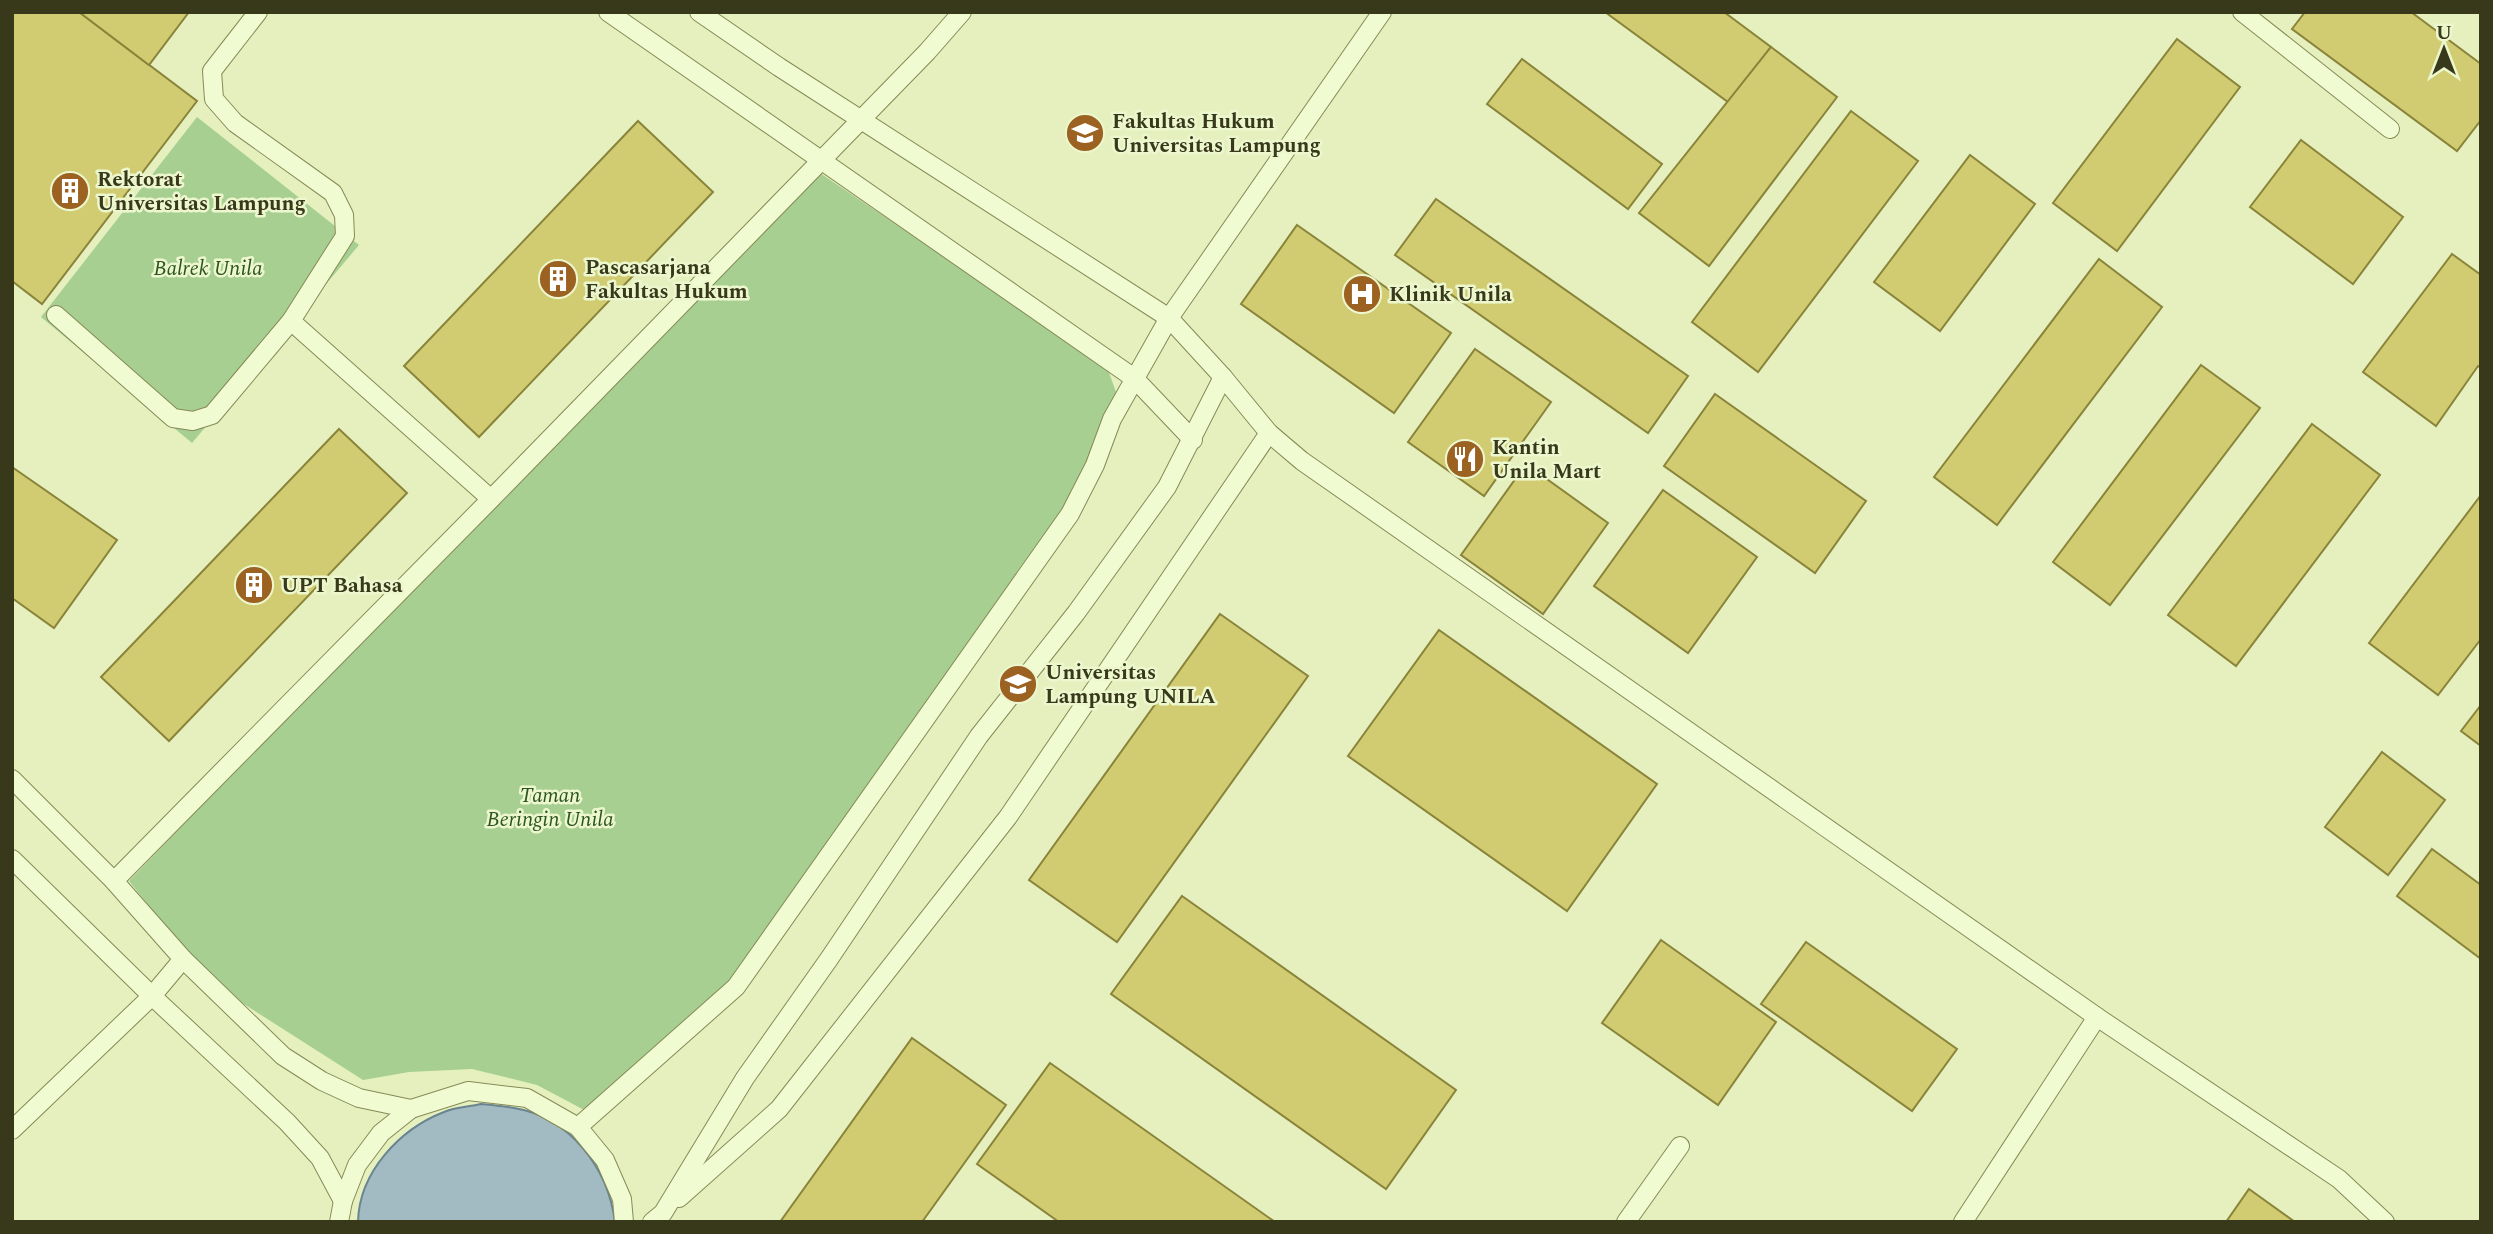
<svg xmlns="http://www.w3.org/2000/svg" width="2493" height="1234" font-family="Spectral,serif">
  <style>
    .green { fill: #a7cf92 }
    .water { fill: #a2bac2; stroke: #698590; stroke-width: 2 }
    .building { fill: #d1cc72; stroke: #8a843a; stroke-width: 2 }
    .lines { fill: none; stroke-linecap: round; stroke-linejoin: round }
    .service-casing { stroke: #868a56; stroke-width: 20 }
    .service { stroke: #f1fbd2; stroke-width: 18 }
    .labels { text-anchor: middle; stroke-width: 5; stroke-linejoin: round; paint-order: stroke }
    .poi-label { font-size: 21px; font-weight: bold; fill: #38381b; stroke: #edf7ce; text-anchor: start }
    .park-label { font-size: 21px; font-style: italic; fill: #2c5621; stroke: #edf7ce }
  </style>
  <rect width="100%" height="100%" fill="#e5f0be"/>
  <g class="green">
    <polygon points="197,117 359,245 192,443 41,317"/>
    <polygon points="814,169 1107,367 1116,392 1110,420 1065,515 737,981 588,1112 537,1085 472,1069 409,1072 363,1080 225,992 188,955 129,881"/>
  </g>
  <path class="water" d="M481 1104C492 1105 503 1106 514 1108 570 1117 608 1168 615 1222H358C359 1172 400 1129 444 1112 455 1107 469 1107 481 1104Z"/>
  <g class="building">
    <polygon points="12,12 79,12 197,101 42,304 12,281"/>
    <polygon points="79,12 189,12 149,65"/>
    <polygon points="1605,12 1724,12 1771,47 1728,102"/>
    <polygon points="2305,12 2411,12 2481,64 2481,120 2457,151 2292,29"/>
    <polygon points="2177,39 2240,87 2117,251 2053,203"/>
    <polygon points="1771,47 1837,97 1709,266 1639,213"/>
    <polygon points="1522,59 1662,164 1628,209 1487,104"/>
    <polygon points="1851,111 1918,161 1758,372 1692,322"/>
    <polygon points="638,121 713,192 479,437 404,366"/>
    <polygon points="2301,140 2403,217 2353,284 2250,207"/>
    <polygon points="1970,155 2035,204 1940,331 1874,282"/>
    <polygon points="1436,199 1688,376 1648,433 1395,255"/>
    <polygon points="1297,225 1451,333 1394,413 1241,304"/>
    <polygon points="2452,254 2481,275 2481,368 2478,366 2436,426 2363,372"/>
    <polygon points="2099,259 2162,307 1997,525 1934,477"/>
    <polygon points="1475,349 1551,402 1484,496 1408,442"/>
    <polygon points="2201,365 2260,408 2110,605 2053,562"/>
    <polygon points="1715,394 1866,501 1815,573 1664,466"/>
    <polygon points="2312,424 2380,475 2236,666 2168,615"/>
    <polygon points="339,429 407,493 169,741 101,677"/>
    <polygon points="1526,464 1608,523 1543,614 1461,555"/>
    <polygon points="12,467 117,540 54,628 12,598"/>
    <polygon points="1663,490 1757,557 1688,653 1594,586"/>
    <polygon points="2481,495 2481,639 2438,695 2369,643"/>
    <polygon points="1220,614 1308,676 1117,942 1029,880"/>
    <polygon points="1439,630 1657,784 1567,911 1348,756"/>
    <polygon points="2481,705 2481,746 2461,731"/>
    <polygon points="2382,752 2445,800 2388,875 2325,827"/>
    <polygon points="2432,849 2481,885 2481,959 2397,896"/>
    <polygon points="1182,896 1456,1090 1386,1189 1111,994"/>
    <polygon points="1661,940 1776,1022 1718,1105 1602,1023"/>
    <polygon points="1806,942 1957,1049 1912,1111 1761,1004"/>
    <polygon points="912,1038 1006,1105 922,1222 780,1222"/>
    <polygon points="1050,1063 1275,1222 1059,1222 977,1164"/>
    <polygon points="2249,1189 2295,1222 2226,1222"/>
  </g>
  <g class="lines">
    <g class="service-casing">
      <g id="service">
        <polyline points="258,12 212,71 214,99 235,123 333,193 344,215 345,236 291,321 491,499"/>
        <polyline points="608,12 1134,378 1193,440"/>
        <polyline points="2242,12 2390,129"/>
        <polyline points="56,315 173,418 193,421 212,415 291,321"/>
        <polyline points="1223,377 1269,433 1302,461 2097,1017"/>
        <polyline points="12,779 114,881 183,959 283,1056 322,1081 359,1098 411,1109"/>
        <polyline points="12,859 152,996 287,1122 320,1158 343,1201"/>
        <polyline points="114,881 491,499 927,52 962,12"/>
        <polyline points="578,1127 736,987 1070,514 1095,465 1112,419 1169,318 1382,12"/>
        <polyline points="12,1130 152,996 183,959"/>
        <polyline points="679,1198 779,1109 1008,817 1269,433"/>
        <polyline points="339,1222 343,1201 357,1165 381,1133 411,1109 468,1091 527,1098 578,1127 605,1160 622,1199 624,1222"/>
        <polyline points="652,1222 663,1213 745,1078 829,959 979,736 1076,613 1167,487 1223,377 1169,318 779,67 699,12"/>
        <polyline points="1626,1222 1680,1146"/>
        <polyline points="1963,1222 2097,1017 2339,1179 2385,1222"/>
      </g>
    </g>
    <use href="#service" class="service"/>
  </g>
  <defs>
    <g id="university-disc" transform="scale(2.0125)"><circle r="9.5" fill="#9c6222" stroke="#edf7ce"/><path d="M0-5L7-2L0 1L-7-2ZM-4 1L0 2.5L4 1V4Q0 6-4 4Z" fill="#fff"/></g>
    <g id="building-disc" transform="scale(2.0125)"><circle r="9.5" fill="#9c6222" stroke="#edf7ce"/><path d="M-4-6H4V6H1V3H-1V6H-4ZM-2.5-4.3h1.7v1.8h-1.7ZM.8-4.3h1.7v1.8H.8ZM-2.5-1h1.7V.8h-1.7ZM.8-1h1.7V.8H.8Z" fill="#fff"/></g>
    <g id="hospital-disc" transform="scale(2.0125)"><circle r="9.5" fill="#9c6222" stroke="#edf7ce"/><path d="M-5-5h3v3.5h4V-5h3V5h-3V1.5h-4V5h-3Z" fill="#fff"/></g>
    <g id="restaurant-disc" transform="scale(2.0125)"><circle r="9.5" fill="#9c6222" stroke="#edf7ce"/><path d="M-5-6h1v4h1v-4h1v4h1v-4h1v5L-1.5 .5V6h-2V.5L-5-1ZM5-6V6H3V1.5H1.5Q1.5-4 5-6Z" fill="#fff"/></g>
  </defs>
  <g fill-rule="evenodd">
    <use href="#university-disc" x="1085" y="133"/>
    <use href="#building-disc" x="70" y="191"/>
    <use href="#building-disc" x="558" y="279"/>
    <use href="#hospital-disc" x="1362" y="294"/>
    <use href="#restaurant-disc" x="1465" y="459"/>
    <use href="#building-disc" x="254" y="585"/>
    <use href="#university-disc" x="1018" y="684"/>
  </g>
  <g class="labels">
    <g class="poi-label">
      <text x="1112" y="128">Fakultas Hukum<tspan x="1112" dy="24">Universitas Lampung</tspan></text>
      <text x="97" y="186">Rektorat<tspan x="97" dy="24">Universitas Lampung</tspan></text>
      <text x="585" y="274">Pascasarjana<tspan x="585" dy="24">Fakultas Hukum</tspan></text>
      <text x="1389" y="301">Klinik Unila</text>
      <text x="1492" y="454">Kantin<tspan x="1492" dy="24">Unila Mart</tspan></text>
      <text x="281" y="592">UPT Bahasa</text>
      <text x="1045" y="679">Universitas<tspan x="1045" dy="24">Lampung UNILA</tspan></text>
    </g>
    <g class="park-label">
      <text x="208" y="275">Balrek Unila</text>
      <text x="550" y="802">Taman<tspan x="550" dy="24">Beringin Unila</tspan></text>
    </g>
  </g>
  <rect width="2493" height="1234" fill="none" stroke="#38381b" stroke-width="28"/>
  <g transform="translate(2444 49)" stroke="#edf7ce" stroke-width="5" paint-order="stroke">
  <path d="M0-5L12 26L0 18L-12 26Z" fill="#38381b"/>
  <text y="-10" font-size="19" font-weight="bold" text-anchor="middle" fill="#38381b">U</text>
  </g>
</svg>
